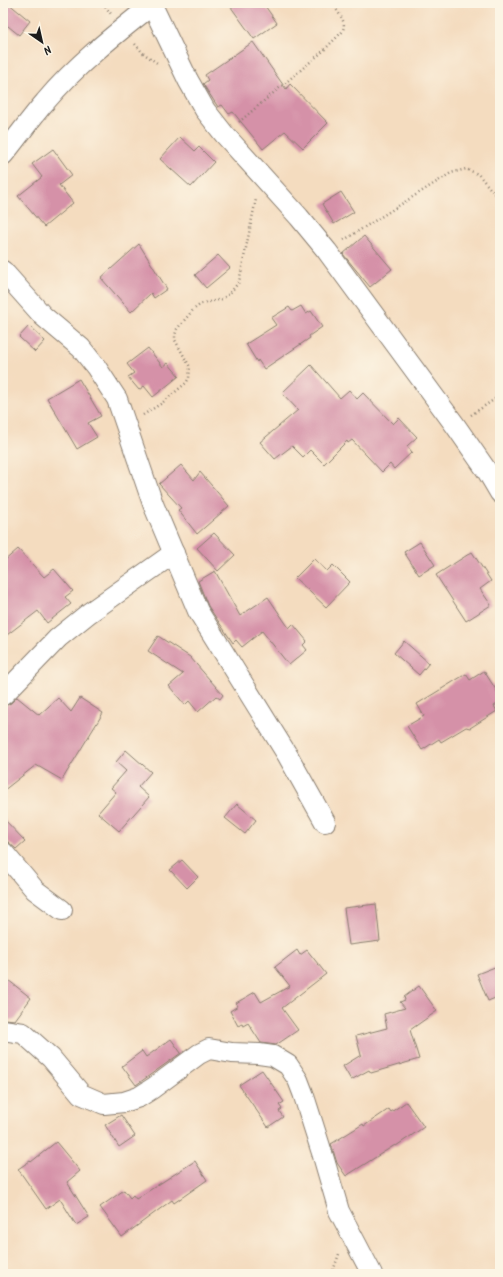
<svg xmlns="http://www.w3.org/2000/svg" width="503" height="1277" font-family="Kalam,sans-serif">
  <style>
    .building { fill: #d591a8 }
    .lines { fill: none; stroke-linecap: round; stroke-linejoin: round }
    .minor-casing { stroke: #887c6e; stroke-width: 22 }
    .path { stroke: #887c6e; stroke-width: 2.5; stroke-dasharray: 1 3; stroke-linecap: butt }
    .minor { stroke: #fff; stroke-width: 20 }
  </style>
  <rect width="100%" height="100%" fill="#fcf5e5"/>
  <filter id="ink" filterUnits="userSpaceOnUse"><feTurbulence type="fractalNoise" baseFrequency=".025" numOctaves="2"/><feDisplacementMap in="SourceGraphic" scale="8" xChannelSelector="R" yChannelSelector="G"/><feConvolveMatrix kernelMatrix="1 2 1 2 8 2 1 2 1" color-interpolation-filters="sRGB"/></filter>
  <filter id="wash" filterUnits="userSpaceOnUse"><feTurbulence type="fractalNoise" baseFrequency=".012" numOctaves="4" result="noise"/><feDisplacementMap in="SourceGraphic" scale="16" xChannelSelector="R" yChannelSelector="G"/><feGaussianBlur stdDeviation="0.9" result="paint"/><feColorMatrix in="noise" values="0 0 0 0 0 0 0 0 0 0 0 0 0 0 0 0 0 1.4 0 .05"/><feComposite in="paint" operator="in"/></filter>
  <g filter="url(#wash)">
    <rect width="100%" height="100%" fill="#f4dcbf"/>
    <g id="blocks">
      <g class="building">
        <polygon points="3,3 8,3 30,21 19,35 3,22"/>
        <polygon points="228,3 263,3 277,23 254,39"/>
        <polygon points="253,42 286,89 290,84 328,123 303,148 285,131 263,149 233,112 229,114 222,105 218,107 203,84 208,80 205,75"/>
        <polygon points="180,137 195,151 199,147 214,162 191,187 160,159"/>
        <polygon points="53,149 72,175 59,185 73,203 44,227 18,196 42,177 32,164"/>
        <polygon points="341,192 354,212 334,224 322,204"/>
        <polygon points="364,236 392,269 370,287 343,254"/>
        <polygon points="139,244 167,289 154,298 151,293 131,312 101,278"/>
        <polygon points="218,255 230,268 206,288 195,275"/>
        <polygon points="301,306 306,314 311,311 322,327 309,336 310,338 264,369 258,360 257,362 246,344 276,325 271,318 289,307 292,311"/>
        <polygon points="29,326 45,341 35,352 19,337"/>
        <polygon points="148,348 163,367 168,363 179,376 153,397 144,386 139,390 128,377 134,373 127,364"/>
        <polygon points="311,365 340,398 349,390 357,399 363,393 393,424 399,418 417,437 407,446 412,452 394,469 390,464 382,472 352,440 348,443 347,441 324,464 310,450 303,457 292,446 275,459 260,442 298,410 282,393"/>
        <polygon points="79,379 101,416 88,423 97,437 77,449 47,398"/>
        <polygon points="181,465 194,480 200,472 229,506 197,534 178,510 181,508 159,484"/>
        <polygon points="214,533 235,555 218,571 197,548"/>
        <polygon points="420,542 435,565 419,575 404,552"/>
        <polygon points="18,549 44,577 54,569 73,591 65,597 71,604 47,623 38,611 3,638 3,562"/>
        <polygon points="472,552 491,581 480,589 491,605 466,621 436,575"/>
        <polygon points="314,559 327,571 333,565 350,582 326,607 295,578"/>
        <polygon points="215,571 240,616 268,597 289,628 293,624 307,641 303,645 307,650 289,665 262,631 242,647 236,640 233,643 208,606 198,581"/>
        <polygon points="158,636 190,657 223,695 220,699 216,696 198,712 189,701 185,705 169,686 183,674 148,651"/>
        <polygon points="404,641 429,663 419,675 394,653"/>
        <polygon points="484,671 500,696 500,702 494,706 497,711 470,728 466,727 441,742 439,739 422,750 407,726 424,716 417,704 466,674 470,680"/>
        <polygon points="17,697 39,715 58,698 71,712 80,698 103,713 62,780 36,765 3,791 3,706 11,703"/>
        <polygon points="126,750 151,772 138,787 149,797 119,831 98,813 116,792 111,788 126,771 116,762"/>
        <polygon points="237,804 256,820 245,834 225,818"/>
        <polygon points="3,818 25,841 16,849 7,841 3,841"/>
        <polygon points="182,860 198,877 187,888 170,870"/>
        <polygon points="376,904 380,941 349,945 344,908"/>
        <polygon points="297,950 300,955 307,950 326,974 282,1008 298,1030 276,1045 261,1043 248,1023 243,1026 242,1024 238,1026 230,1011 238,1006 236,1003 255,992 261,1002 290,986 275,967"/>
        <polygon points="500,965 500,996 488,1001 477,974"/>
        <polygon points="3,976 31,998 15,1020 3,1019"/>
        <polygon points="419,986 437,1011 410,1030 419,1059 371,1073 369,1070 351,1080 343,1066 361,1055 356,1036 387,1028 384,1014 405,1008 400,1002 405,1000 404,997"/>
        <polygon points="171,1039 181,1053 136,1085 122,1066 142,1051 146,1057"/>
        <polygon points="262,1070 284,1102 279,1105 282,1109 279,1111 283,1117 268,1127 239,1085"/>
        <polygon points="406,1102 424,1127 396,1146 395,1145 346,1176 337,1163 331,1144 363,1124 364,1126 389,1109 391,1112"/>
        <polygon points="121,1115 135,1136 119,1147 105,1125"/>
        <polygon points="56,1142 80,1171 67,1182 89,1217 76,1225 60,1199 46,1209 18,1169 30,1161 31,1162"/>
        <polygon points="195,1161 207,1180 174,1203 172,1200 122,1237 100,1207 124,1190 130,1198 133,1195 136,1199"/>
      </g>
    </g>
  </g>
  <g filter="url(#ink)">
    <use href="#blocks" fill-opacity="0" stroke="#887c6e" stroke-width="1"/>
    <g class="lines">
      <g class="minor-casing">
        <g id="minor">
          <polyline points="151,3 188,80 205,110 224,134 299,217 327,251 455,425 487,471 500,493"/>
          <path d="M3 155C17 138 30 119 45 102 76 65 114 35 152 5"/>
          <polyline points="3,271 43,316 81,348 96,367 117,399 153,504 198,611 288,756 325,822"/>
          <polyline points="3,695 58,638 89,613 174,553"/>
          <polyline points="3,852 35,890 62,910"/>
          <polyline points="3,1030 23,1033 51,1058 81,1094 104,1104 124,1102 139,1097 153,1088 199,1054 209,1049 232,1053 259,1054 273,1056 288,1065 298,1080 303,1093 323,1156 339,1211 372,1274"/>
        </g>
      </g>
      <g class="path">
        <polyline points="103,3 111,14"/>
        <polyline points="135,44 143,53 157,63"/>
        <path d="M239 122 322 52 342 32C347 23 341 17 336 9"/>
        <polyline points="344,240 451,173 466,169 478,174 499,199"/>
        <polyline points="143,415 162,403 186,383 189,378 190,367 175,340 175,335 177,329 193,310 201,304 222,299 229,294 239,282 256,199"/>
        <polyline points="471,415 498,397 500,393"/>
        <polyline points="332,1274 339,1254"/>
      </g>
      <use href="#minor" class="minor"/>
    </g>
  </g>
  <rect width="503" height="1277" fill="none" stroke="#fcf5e5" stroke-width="16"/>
  <g transform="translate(42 42) rotate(146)" stroke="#fcf5e5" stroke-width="3" paint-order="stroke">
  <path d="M0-3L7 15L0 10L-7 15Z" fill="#1c1c1c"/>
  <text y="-6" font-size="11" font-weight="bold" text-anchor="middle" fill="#1c1c1c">N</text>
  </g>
</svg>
